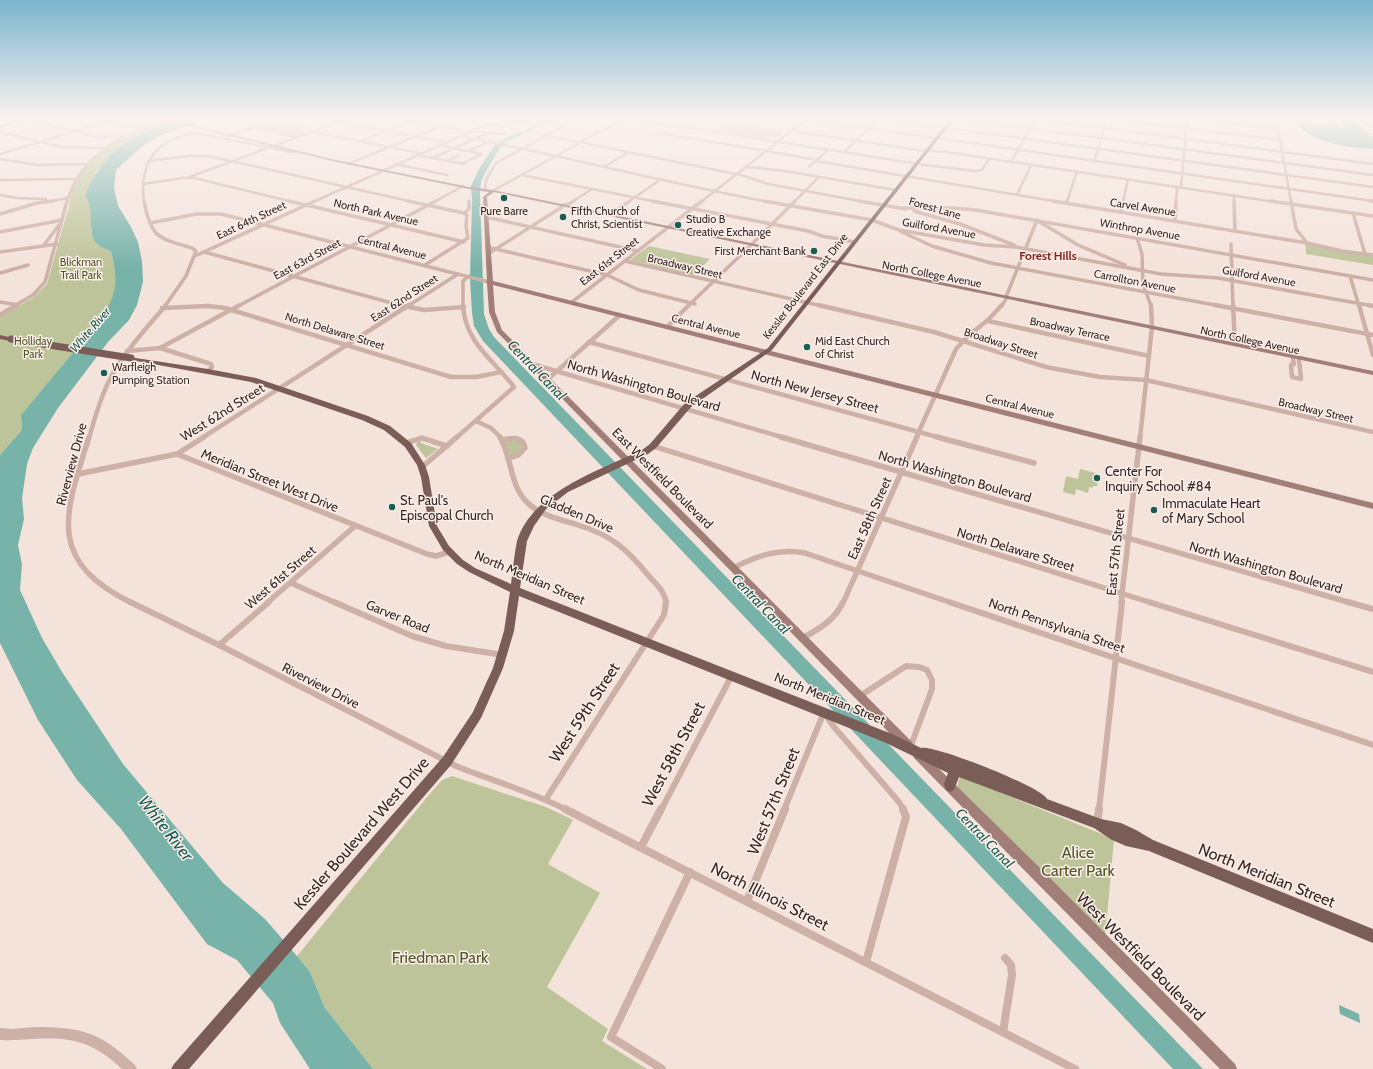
<svg xmlns="http://www.w3.org/2000/svg" width="1373" height="1069" font-family="Cabin,sans-serif">
  <style>
    .green { fill: #bec49a }
    .water { fill: #78b3aa }
    .lines { fill: none; stroke-linecap: round; stroke-linejoin: round }
    .minor-far5 { stroke: #cdb0a6; stroke-width: 2.5 }
    .minor-far4 { stroke: #cdb0a6; stroke-width: 3.5 }
    .minor-far3 { stroke: #cdb0a6; stroke-width: 4.5 }
    .minor-far2 { stroke: #cdb0a6; stroke-width: 5.5 }
    .minor-far1 { stroke: #cdb0a6; stroke-width: 6 }
    .minor { stroke: #cdb0a6; stroke-width: 8 }
    .tertiary { fill: #cdb0a6; fill-rule: evenodd }
    .secondary { fill: #a17e77; fill-rule: evenodd }
    .primary { fill: #7b5d57; fill-rule: evenodd }
    .primary-bridge { stroke: #7b5d57; stroke-width: 7 }
    .poi-dot { fill: #1a5d55; stroke: #fbeee8; stroke-width: 1.5 }
    .labels { text-anchor: middle; stroke-width: 3; stroke-linejoin: round; paint-order: stroke }
    .far-street-label { font-size: 11px; fill: #382927; stroke: #fbeee8 }
    .far-poi-label { font-size: 11px; fill: #382927; stroke: #fbeee8; text-anchor: start }
    .far-park-label { font-size: 11px; fill: #505829; stroke: #fbeee8 }
    .far-neighbourhood-label { font-size: 12px; font-weight: bold; fill: #8d201a; stroke: #fbeee8 }
    .far-water-label { font-size: 12px; font-style: italic; fill: #1a5d55; stroke: #fbeee8 }
    .street-label { font-size: 13px; fill: #382927; stroke: #fbeee8 }
    .poi-label { font-size: 13px; fill: #382927; stroke: #fbeee8; text-anchor: start }
    .water-label { font-size: 14px; font-style: italic; fill: #1a5d55; stroke: #fbeee8 }
    .near-street-label { font-size: 16px; fill: #382927; stroke: #fbeee8 }
    .near-park-label { font-size: 16px; fill: #505829; stroke: #fbeee8 }
    .near-water-label { font-size: 17px; font-style: italic; fill: #1a5d55; stroke: #fbeee8 }
  </style>
  <rect width="100%" height="100%" fill="#f4e3db"/>
  <g class="green">
    <path d="M162 120 169 122 156 126 127 141 96 171 89 201 92 218 91 230 96 243 111 251C114 262 116 276 115 288 112 311 86 337 72 354 55 374 38 395 21 415L22 430 0 455V317L34 297 47 284 65 219C66 215 68 211 69 207 70 201 70 195 72 189 84 155 132 132 162 120Z"/>
    <polygon points="281,120 309,125 296,130 307,132 292,138 254,129"/>
    <path d="M736 124 780 130 783 134C774 142 738 133 725 131L720 128 723 125Z"/>
    <polygon points="1305,243 1342,252 1373,256 1373,265 1306,254"/>
    <polygon points="649,246 710,259 693,275 630,260"/>
    <polygon points="419,440 421,443 438,449 426,458 416,445 417,442"/>
    <polygon points="514,440 521,443 522,447 517,453 510,455 505,442"/>
    <polygon points="1080,469 1099,474 1097,486 1093,486 1092,488 1089,487 1088,493 1076,489 1075,495 1063,492 1066,476 1078,479"/>
    <polygon points="452,776 546,807 573,820 548,864 600,893 547,987 608,1029 602,1041 647,1069 373,1069 325,1008 310,972 297,956 428,796 442,780"/>
    <polygon points="960,776 1114,839 1105,938 957,787"/>
  </g>
  <g class="water">
    <path d="M180 118H211L159 136 144 145 116 170 114 188 118 206 131 227 138 242 142 261 143 282 137 305 129 320 108 342 58 408 33 448 27 464 22 498 24 519 18 545 22 564 20 590 42 638 62 672 123 764 223 883 265 919 297 956 310 972 325 1008 373 1069H310L280 1023 273 1003 237 960 207 944 121 829 77 780 38 720 0 643V455L22 430 21 415C36 397 51 379 66 361 84 339 107 319 114 291 117 279 114 263 111 251 106 249 100 247 97 244 86 233 96 209 85 196 102 150 136 133 180 118Z"/>
    <polygon points="488,118 594,118 574,121 550,122 508,141 502,145 485,173 481,181 480,193 484,314 489,329 494,337 1203,1069 1173,1069 483,341 474,326 472,313 470,279 472,200 471,186 479,169 495,144 514,134 532,127 534,124 508,123"/>
    <path d="M1297 118H1308L1307 123 1329 126 1328 123 1330 122 1341 126H1344L1341 118H1351L1366 132 1373 135H1365L1373 137V149C1348 147 1311 144 1296 122Z"/>
    <polygon points="1339,1005 1359,1014 1360,1023 1340,1014"/>
  </g>
  <g class="lines">
    <g class="minor-far5">
      <polyline points="89,118 123,125 142,127"/>
      <polyline points="316,118 445,142"/>
      <polyline points="397,118 468,131 506,134"/>
      <polyline points="627,118 925,165 975,171 982,170 989,159"/>
      <polyline points="798,118 1373,201"/>
      <polyline points="876,118 1373,187"/>
      <polyline points="954,118 1373,175"/>
      <polyline points="1031,118 1373,164"/>
      <polyline points="1107,118 1280,140"/>
      <polyline points="1192,118 1278,128 1291,202"/>
      <polyline points="1359,118 1363,122 1373,126"/>
      <polyline points="23,119 94,136 124,136"/>
      <polyline points="792,131 918,150 946,152 1276,202"/>
      <polyline points="0,132 61,147 106,148"/>
      <polyline points="313,132 420,153"/>
      <polyline points="652,132 767,151"/>
      <polyline points="228,136 281,118"/>
      <path d="M460 136C563 156 666 183 769 202"/>
      <polyline points="361,141 411,121"/>
      <polyline points="579,142 741,175 768,184 865,202"/>
      <polyline points="439,145 482,154"/>
      <polyline points="469,151 490,141"/>
      <polyline points="766,151 817,160"/>
      <polyline points="844,152 880,118"/>
      <polyline points="0,154 119,118"/>
      <polyline points="417,155 464,164"/>
      <polyline points="432,158 488,133"/>
      <polyline points="0,159 37,165 88,164"/>
      <polyline points="148,161 190,156 209,156 413,202"/>
      <polyline points="447,161 459,155"/>
      <polyline points="816,161 1059,202"/>
      <polyline points="1011,162 1036,118"/>
      <polyline points="1094,162 1107,118"/>
      <polyline points="348,164 460,118"/>
      <polyline points="395,164 447,175"/>
      <polyline points="462,164 482,154"/>
      <polyline points="604,167 629,152"/>
      <polyline points="747,167 785,171 895,190"/>
      <polyline points="809,167 828,150"/>
      <polyline points="522,175 657,202"/>
      <polyline points="189,177 350,118"/>
      <polyline points="0,180 75,179"/>
      <polyline points="143,184 183,178 194,178 293,202"/>
      <polyline points="1181,187 1187,118"/>
      <polyline points="485,191 486,180 496,163 564,126"/>
      <polyline points="0,195 17,198 46,199"/>
      <polyline points="1017,195 1031,165"/>
      <polyline points="1234,195 1234,202"/>
      <polyline points="46,202 68,198"/>
      <path d="M67 202C79 156 119 137 160 120"/>
      <path d="M144 202C139 162 156 139 196 133L291 152H300"/>
      <polyline points="313,202 490,123"/>
      <polyline points="434,202 463,186"/>
      <polyline points="572,202 592,189"/>
      <polyline points="628,202 661,179"/>
      <polyline points="701,202 808,118"/>
      <polyline points="794,202 819,177"/>
      <polyline points="1067,202 1077,171"/>
      <polyline points="1123,202 1128,179"/>
      <polyline points="1176,202 1177,187"/>
    </g>
    <g class="minor-far4">
      <path d="M144 201C151 238 158 238 192 248L196 251 186 276 165 306"/>
      <polyline points="289,201 464,242"/>
      <polyline points="408,201 464,213"/>
      <polyline points="652,201 808,231 822,236 855,242"/>
      <polyline points="764,201 872,220 899,230 984,245 1016,247 1161,274 1218,278 1373,306"/>
      <polyline points="859,201 906,209"/>
      <polyline points="1053,201 1307,243 1342,251 1373,255"/>
      <polyline points="1234,201 1235,231"/>
      <polyline points="1270,201 1373,216"/>
      <polyline points="1291,201 1296,229 1307,243"/>
      <polyline points="1370,201 1373,201"/>
      <polyline points="1066,203 1067,201"/>
      <polyline points="563,205 567,205 574,201"/>
      <polyline points="903,208 952,208 976,210 1373,280"/>
      <polyline points="914,211 960,224 1014,245"/>
      <polyline points="1121,212 1123,201"/>
      <polyline points="1353,213 1365,254"/>
      <polyline points="0,214 37,203 52,201"/>
      <polyline points="607,214 610,214 630,201"/>
      <polyline points="486,217 638,251"/>
      <polyline points="1038,221 1078,245 1125,265"/>
      <polyline points="1175,221 1176,201"/>
      <polyline points="150,223 197,214 221,214 489,282"/>
      <polyline points="900,231 932,246 991,263 1220,306"/>
      <polyline points="0,232 62,220"/>
      <polyline points="1137,238 1142,254 1143,284 1151,306"/>
      <polyline points="752,244 795,201"/>
      <polyline points="1231,244 1233,306"/>
      <polyline points="44,245 59,225"/>
      <polyline points="487,247 607,275 639,290 695,304"/>
      <polyline points="0,252 57,244"/>
      <polyline points="204,252 403,306"/>
      <polyline points="488,254 562,207"/>
      <polyline points="195,256 315,201"/>
      <polyline points="625,261 822,306"/>
      <polyline points="425,265 468,238 466,226 467,215 464,213 469,209 469,201"/>
      <polyline points="0,273 28,265"/>
      <polyline points="1350,276 1359,306"/>
      <polyline points="1006,297 1037,220"/>
      <polyline points="0,302 18,305"/>
      <polyline points="572,302 702,201"/>
      <polyline points="14,306 33,295 45,282 67,201"/>
      <polyline points="202,306 210,306"/>
      <polyline points="238,306 436,201"/>
      <polyline points="408,306 458,274"/>
      <polyline points="463,306 463,281 469,276"/>
      <polyline points="688,306 750,246"/>
      <polyline points="1002,306 1006,299"/>
    </g>
    <g class="minor-far3">
      <polyline points="399,305 424,310 464,307"/>
      <polyline points="818,305 934,332 1046,367 1100,377 1146,380 1373,432"/>
      <polyline points="1215,305 1373,335"/>
      <polyline points="1233,305 1235,344"/>
      <polyline points="1359,305 1373,355"/>
      <polyline points="1369,305 1373,306"/>
      <polyline points="162,308 208,306 225,308 451,377 476,377 501,372"/>
      <polyline points="0,315 16,305"/>
      <polyline points="988,321 1149,356"/>
      <polyline points="667,327 689,305"/>
      <polyline points="589,342 941,438"/>
      <polyline points="160,348 240,305"/>
      <polyline points="127,351 160,348 211,364 212,367 208,371"/>
      <polyline points="1293,359 1294,364 1291,365 1292,377 1301,379 1299,360"/>
      <polyline points="532,364 785,438"/>
      <polyline points="547,380 620,315"/>
      <polyline points="476,421 491,428 501,438"/>
      <path d="M89 438C95 418 100 398 110 379 124 352 146 329 166 305"/>
      <polyline points="202,438 409,305"/>
      <path d="M456 438 514 387C493 359 465 343 463 305"/>
      <polyline points="916,438 956,349 968,336 989,319 1002,305"/>
      <polyline points="1140,438 1152,327 1151,305"/>
    </g>
    <g class="minor-far2">
      <path d="M89 437C65 514 45 560 132 603"/>
      <path d="M500 437C513 459 509 488 530 505 543 516 562 520 578 525 611 535 627 549 648 575 655 583 665 591 666 603"/>
      <polyline points="781,437 1351,603"/>
      <polyline points="937,437 1034,463"/>
      <path d="M502 440C511 438 523 436 525 448L518 455 508 458"/>
      <polyline points="406,443 422,438 447,446"/>
      <polyline points="653,446 1152,603"/>
      <polyline points="177,454 204,437"/>
      <polyline points="422,467 457,437"/>
      <polyline points="78,474 177,454 427,554 436,556 449,552"/>
      <path d="M733 568C757 556 778 548 805 553L952 603"/>
      <polyline points="291,583 336,603"/>
      <polyline points="267,603 355,526"/>
      <polyline points="843,603 917,437"/>
      <polyline points="1121,603 1140,437"/>
    </g>
    <g class="minor-far1">
      <path d="M130 602 219 645 456 766C493 781 532 792 567 810"/>
      <polyline points="334,602 412,636 446,646 503,655"/>
      <polyline points="949,602 1373,745"/>
      <polyline points="1149,602 1373,672"/>
      <polyline points="1348,602 1373,609"/>
      <path d="M803 638C820 628 835 620 843 602"/>
      <polyline points="219,645 269,602"/>
      <polyline points="860,696 906,666 919,667 927,670 932,680 932,689 910,748"/>
      <polyline points="825,714 834,727 899,802 904,810"/>
      <polyline points="546,799 664,615 666,602"/>
      <polyline points="661,810 732,675"/>
      <polyline points="784,810 824,712"/>
      <polyline points="1099,810 1122,602"/>
    </g>
    <g class="minor">
      <polyline points="565,809 1075,1069"/>
      <polyline points="1097,824 1099,809"/>
      <polyline points="641,847 661,809"/>
      <polyline points="747,901 785,809"/>
      <polyline points="866,962 906,817 903,809"/>
      <polyline points="1003,1032 1012,975 1011,965 1005,958"/>
      <polyline points="662,1069 611,1037 690,872"/>
    </g>
    <g class="tertiary">
      <polygon points="457,118 462,118 579,141 593,134 593,132 604,129 619,120 622,121 606,131 599,133 493,192 491,191 492,190 577,143"/>
      <path d="M34 1027C82 1027 100 1032 135 1065L137 1069H122C93 1042 73 1037 34 1039 23 1039 12 1041 0 1040V1028L13 1029Z"/>
    </g>
    <g class="secondary">
      <polygon points="27,118 31,118 0,127 0,125"/>
      <polygon points="157,118 162,118 336,160 469,187 493,190 1373,371 1373,375 494,192 487,197 493,281 1373,503 1373,509 493,285 495,312 502,330 912,742 913,745 912,748 908,750 904,748 497,332 489,312 487,283 486,282 487,281 483,197 489,192 469,189 336,162"/>
      <polygon points="918,750 922,752 1040,868 1235,1064 1237,1069 1220,1069 914,758 913,755 914,752"/>
    </g>
    <g class="primary">
      <path d="M951 118H955L772 350 691 407 656 448 648 454 568 492 546 509 534 526 527 541 520 588 892 734 921 748C933 744 1042 787 1047 799L1101 819 1121 823 1136 830 1153 840 1373 929V943L1149 851 1126 846 1112 840 1094 828 959 777 954 790 950 792 946 790 944 784 948 773 884 742 519 596 514 631 503 668 481 718 451 765 189 1069H171L174 1064 443 757 473 712 493 668 504 631 510 592 469 572 457 564 443 550 429 526 421 477 417 465 405 447 384 430 362 420 251 382 131 360 128 358 129 357 208 369 256 378 368 416 390 426 411 443 425 465 429 477 437 526 449 546 463 560 475 568 511 584C513 570 514 555 517 541 532 492 600 470 642 450L650 444 685 403 768 348Z"/>
      <polygon points="0,335 13,338 14,339 11,341 0,339"/>
    </g>
    <polyline class="primary-bridge" points="11,339 131,358"/>
  </g>
  <linearGradient id="sky" x2="0" y2="1"><stop stop-color="#7bb4cf"/><stop offset="0.44" stop-color="#faf2ef"/><stop offset="1" stop-color="#faf2ef" stop-opacity="0"/></linearGradient>
  <rect width="1373" height="267" fill="url(#sky)"/>
  <g class="poi-dot">
    <circle cx="504" cy="198" r="4"/>
    <circle cx="563" cy="217" r="4"/>
    <circle cx="678" cy="225" r="4"/>
    <circle cx="814" cy="251" r="4"/>
    <circle cx="807" cy="347" r="4"/>
    <circle cx="104" cy="373" r="4"/>
    <circle cx="1097" cy="478" r="4"/>
    <circle cx="392" cy="507" r="4"/>
    <circle cx="1154" cy="510" r="4"/>
  </g>
  <g class="labels">
    <g class="far-street-label">
      <text transform="translate(1143 207) rotate(9)" y="4">Carvel Avenue</text>
      <text transform="translate(935 208) rotate(16)" y="4">Forest Lane</text>
      <text transform="translate(376 212) rotate(13)" y="4">North Park Avenue</text>
      <text transform="translate(251 220) rotate(-25)" y="4">East 64th Street</text>
      <text transform="translate(939 228) rotate(10)" y="4">Guilford Avenue</text>
      <text transform="translate(1140 229) rotate(10)" y="4">Winthrop Avenue</text>
      <text transform="translate(392 247) rotate(14)" y="4">Central Avenue</text>
      <text transform="translate(307 259) rotate(-28)" y="4">East 63rd Street</text>
      <text transform="translate(609 261) rotate(-38)" y="4">East 61st Street</text>
      <text transform="translate(685 266) rotate(13)" y="4">Broadway Street</text>
      <text transform="translate(932 274) rotate(11)" y="4">North College Avenue</text>
      <text transform="translate(1259 276) rotate(10)" y="4">Guilford Avenue</text>
      <text transform="translate(1135 281) rotate(11)" y="4">Carrollton Avenue</text>
      <text transform="translate(805 286) rotate(-52)" y="4">Kessler Boulevard East Drive</text>
      <text transform="translate(404 298) rotate(-33)" y="4">East 62nd Street</text>
      <text transform="translate(706 326) rotate(14)" y="4">Central Avenue</text>
      <text transform="translate(1070 329) rotate(12)" y="4">Broadway Terrace</text>
      <text transform="translate(335 331) rotate(17)" y="4">North Delaware Street</text>
      <text transform="translate(1250 340) rotate(12)" y="4">North College Avenue</text>
      <text transform="translate(1001 343) rotate(18)" y="4">Broadway Street</text>
      <text transform="translate(1020 406) rotate(14)" y="4">Central Avenue</text>
      <text transform="translate(1316 410) rotate(13)" y="4">Broadway Street</text>
    </g>
    <g class="far-poi-label">
      <text x="504" y="215" text-anchor="middle">Pure Barre</text>
      <text x="571" y="215">Fifth Church of<tspan x="571" dy="13">Christ, Scientist</tspan></text>
      <text x="686" y="223">Studio B<tspan x="686" dy="13">Creative Exchange</tspan></text>
      <text x="806" y="255" text-anchor="end">First Merchant Bank</text>
      <text x="815" y="345">Mid East Church<tspan x="815" dy="13">of Christ</tspan></text>
      <text x="112" y="371">Warfleigh<tspan x="112" dy="13">Pumping Station</tspan></text>
    </g>
    <g class="far-park-label">
      <text x="81" y="266">Blickman<tspan x="81" dy="13">Trail Park</tspan></text>
      <text x="33" y="345">Holliday<tspan x="33" dy="13">Park</tspan></text>
    </g>
    <g class="far-neighbourhood-label">
      <text x="1048" y="260">Forest Hills</text>
    </g>
    <g class="far-water-label">
      <text transform="translate(90 330) rotate(-49)" y="4">White River</text>
    </g>
    <g class="street-label">
      <text transform="translate(644 385) rotate(16)" y="5">North Washington Boulevard</text>
      <text transform="translate(815 391) rotate(15)" y="5">North New Jersey Street</text>
      <text transform="translate(222 412) rotate(-32)" y="5">West 62nd Street</text>
      <text transform="translate(71 464) rotate(-75)" y="5">Riverview Drive</text>
      <text transform="translate(955 476) rotate(16)" y="5">North Washington Boulevard</text>
      <text transform="translate(663 478) rotate(45)" y="5">East Westfield Boulevard</text>
      <text transform="translate(270 480) rotate(22)" y="5">Meridian Street West Drive</text>
      <text transform="translate(577 513) rotate(23)" y="5">Gladden Drive</text>
      <text transform="translate(869 518) rotate(-66)" y="5">East 58th Street</text>
      <text transform="translate(1016 549) rotate(17)" y="5">North Delaware Street</text>
      <text transform="translate(1115 552) rotate(-84)" y="5">East 57th Street</text>
      <text transform="translate(1266 567) rotate(16)" y="5">North Washington Boulevard</text>
      <text transform="translate(280 577) rotate(-41)" y="5">West 61st Street</text>
      <text transform="translate(530 577) rotate(23)" y="5">North Meridian Street</text>
      <text transform="translate(398 616) rotate(22)" y="5">Garver Road</text>
      <text transform="translate(1057 625) rotate(19)" y="5">North Pennsylvania Street</text>
      <text transform="translate(321 685) rotate(27)" y="5">Riverview Drive</text>
      <text transform="translate(830 698) rotate(22)" y="5">North Meridian Street</text>
    </g>
    <g class="poi-label">
      <text x="1105" y="476">Center For<tspan x="1105" dy="15">Inquiry School #84</tspan></text>
      <text x="400" y="505">St. Paul's<tspan x="400" dy="15">Episcopal Church</tspan></text>
      <text x="1162" y="508">Immaculate Heart<tspan x="1162" dy="15">of Mary School</tspan></text>
    </g>
    <g class="water-label">
      <text transform="translate(537 370) rotate(46)" y="5">Central Canal</text>
      <text transform="translate(761 604) rotate(46)" y="5">Central Canal</text>
      <text transform="translate(985 838) rotate(46)" y="5">Central Canal</text>
    </g>
    <g class="near-street-label">
      <text transform="translate(584 712) rotate(-57)" y="6">West 59th Street</text>
      <text transform="translate(673 754) rotate(-62)" y="6">West 58th Street</text>
      <text transform="translate(773 801) rotate(-68)" y="6">West 57th Street</text>
      <text transform="translate(361 833) rotate(-49)" y="6">Kessler Boulevard West Drive</text>
      <text transform="translate(1267 875) rotate(22)" y="6">North Meridian Street</text>
      <text transform="translate(770 896) rotate(27)" y="6">North Illinois Street</text>
      <text transform="translate(1141 956) rotate(45)" y="6">West Westfield Boulevard</text>
    </g>
    <g class="near-park-label">
      <text x="1078" y="858">Alice<tspan x="1078" dy="18">Carter Park</tspan></text>
      <text x="440" y="963">Friedman Park</text>
    </g>
    <g class="near-water-label">
      <text transform="translate(166 828) rotate(52)" y="6">White River</text>
    </g>
  </g>
</svg>
